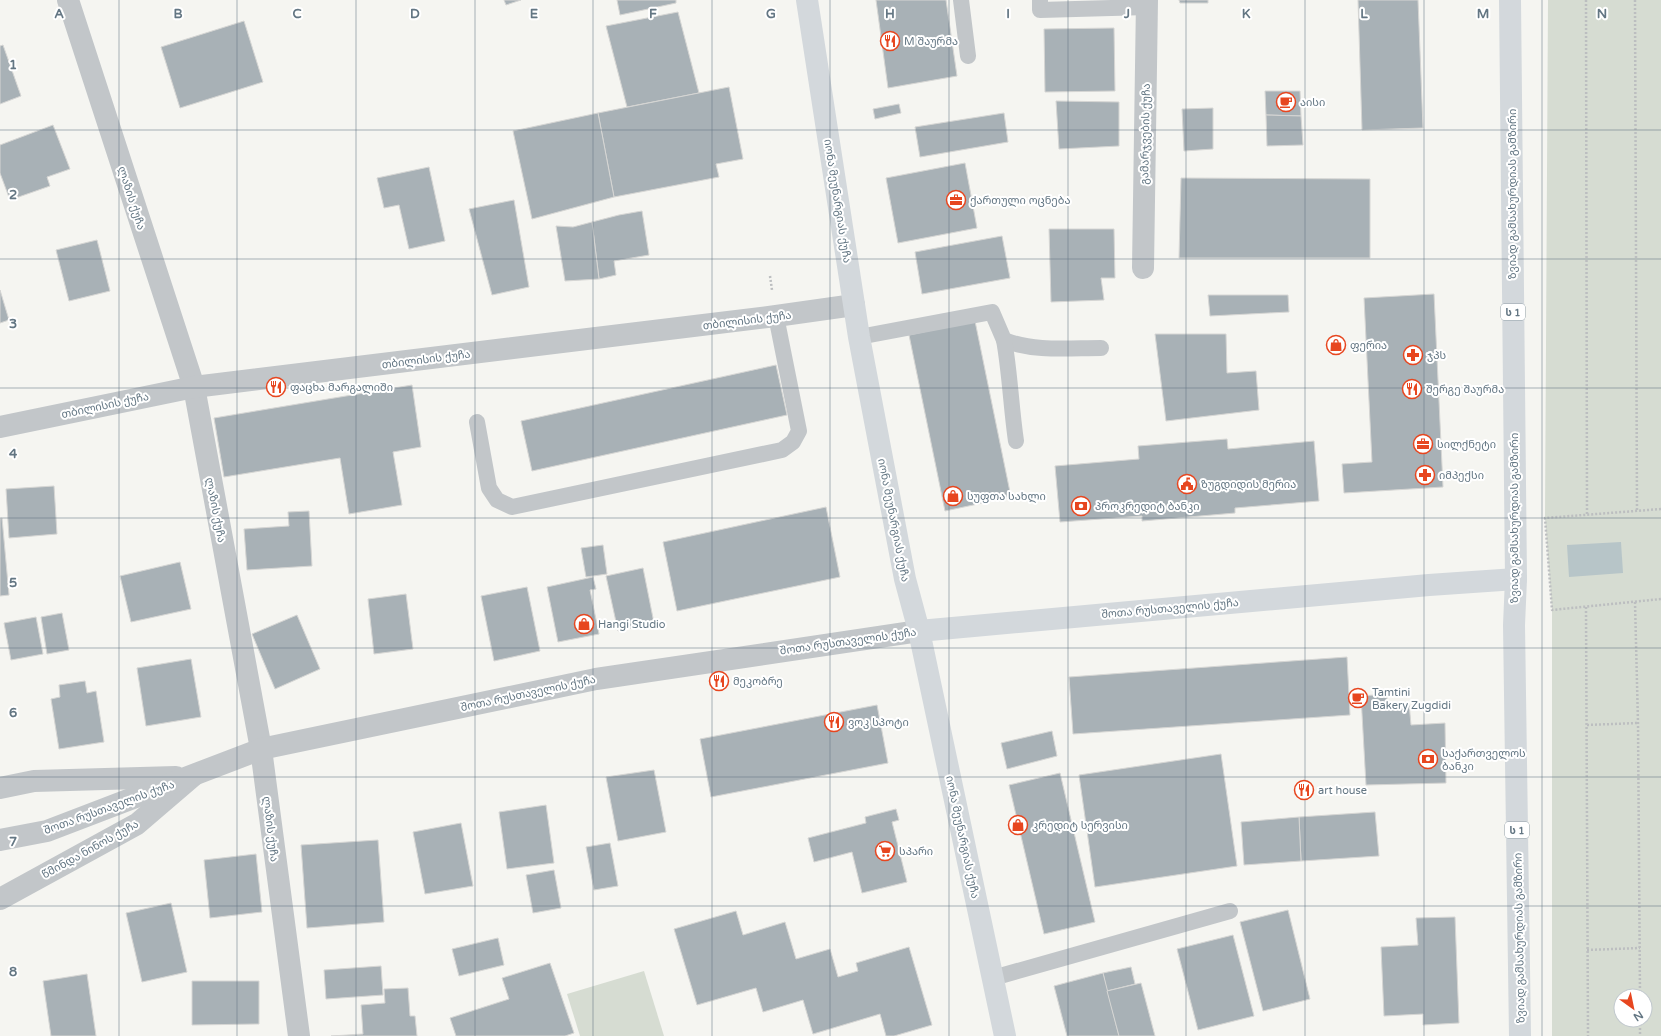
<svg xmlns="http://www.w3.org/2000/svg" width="1661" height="1036" font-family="'Varela Round','Noto Sans Georgian',sans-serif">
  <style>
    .green { fill: #d6dcd2; fill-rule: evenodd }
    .water { fill: #b7c5c8 }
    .building { fill: #a8b1b6; stroke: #d6d6d4 }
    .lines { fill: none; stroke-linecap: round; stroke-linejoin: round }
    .path { stroke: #bcbec0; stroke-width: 2.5; stroke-dasharray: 2 2; stroke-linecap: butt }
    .service { stroke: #c2c6c9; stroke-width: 16 }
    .minor { stroke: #c2c6c9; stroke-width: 22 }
    .tertiary { stroke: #c2c6c9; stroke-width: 22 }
    .secondary { stroke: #d3d8dc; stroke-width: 22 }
    .trunk { stroke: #d3d8dc; stroke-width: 22 }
    .grid { fill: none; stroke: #637683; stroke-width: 1; stroke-opacity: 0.55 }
    .labels { text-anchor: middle; stroke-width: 4; stroke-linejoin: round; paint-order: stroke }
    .shield { fill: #fff; stroke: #929fa8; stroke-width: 1 }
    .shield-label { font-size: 10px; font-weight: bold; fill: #637683 }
    .poi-label { font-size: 11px; fill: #637683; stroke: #fff; text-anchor: start }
    .street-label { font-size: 11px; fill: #637683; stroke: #fff }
    .grid-label { font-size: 13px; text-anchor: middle; font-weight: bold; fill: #637683; stroke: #fff; stroke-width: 4; stroke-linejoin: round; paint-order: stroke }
  </style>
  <rect width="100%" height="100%" fill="#f5f5f1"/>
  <g class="green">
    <path d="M1548 0H1661V1036H1552V610L1545 518ZM1621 996H1645V1020H1621Z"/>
    <polygon points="644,971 664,1036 580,1036 567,994"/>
  </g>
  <polygon class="water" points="1621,542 1623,573 1569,577 1567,545"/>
  <g class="building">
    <polygon points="504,0 521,0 506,5"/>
    <polygon points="617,0 676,0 676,3 620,15"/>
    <polygon points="876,0 946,0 957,76 888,88"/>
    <polygon points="1179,0 1208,0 1208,3 1180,3"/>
    <polygon points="1358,0 1418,0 1423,128 1362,130"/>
    <polygon points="678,12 699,93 627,107 606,26"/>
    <polygon points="244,21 263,82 180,108 161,47"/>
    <polygon points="1114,28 1115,91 1045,92 1044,29"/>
    <polygon points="3,45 21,96 0,104 0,46"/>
    <polygon points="729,87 743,159 716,164 719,177 614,197 598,113"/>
    <polygon points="1265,91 1300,91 1301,116 1266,115"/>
    <polygon points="1056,101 1119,102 1119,146 1059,149"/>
    <polygon points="899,104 901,113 875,119 873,109"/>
    <polygon points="1213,108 1213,149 1184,151 1182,109"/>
    <polygon points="598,113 614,197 532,219 513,131"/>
    <polygon points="1004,113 1008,142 920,157 915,127"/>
    <polygon points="1266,115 1301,116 1303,145 1267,146"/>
    <polygon points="53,125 70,169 47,177 50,186 10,200 0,173 0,145"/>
    <polygon points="965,163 977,228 898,243 886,178"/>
    <polygon points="429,167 445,241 409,249 399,205 384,208 377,178"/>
    <polygon points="1181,178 1370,179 1370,258 1179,258"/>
    <polygon points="514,200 529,287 492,295 469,209"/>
    <polygon points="642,211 649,255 614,261 616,275 599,279 592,222 619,215"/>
    <polygon points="592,222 599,279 565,281 556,226 573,227"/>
    <polygon points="1049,229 1114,229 1115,278 1101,278 1104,300 1051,302"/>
    <polygon points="1002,236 1010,278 922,294 915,252"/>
    <polygon points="97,240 110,291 69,301 56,250"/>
    <polygon points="0,290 9,320 0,323"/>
    <polygon points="1434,294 1443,487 1344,493 1342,464 1372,462 1364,298"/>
    <polygon points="1208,295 1288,295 1289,312 1210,316"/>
    <polygon points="975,321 1011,497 945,511 909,335"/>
    <polygon points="1155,334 1226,334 1227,373 1256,371 1259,410 1166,421"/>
    <polygon points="776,365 787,415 532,471 521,421"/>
    <polygon points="412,385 421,447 393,452 402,505 349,514 340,458 224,477 214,418"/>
    <polygon points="1227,439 1228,449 1314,441 1319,501 1235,508 1235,513 1142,521 1142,516 1060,522 1055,466 1139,459 1138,446"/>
    <polygon points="54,486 57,534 9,538 6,489"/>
    <polygon points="826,507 840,577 677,611 663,542"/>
    <polygon points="309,511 312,566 247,570 244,529 289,526 288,512"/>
    <polygon points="2,518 9,595 0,596 0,519"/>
    <polygon points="603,545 607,574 586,577 581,548"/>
    <polygon points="180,562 191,609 131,622 120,576"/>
    <polygon points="643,568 654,623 618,631 606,576"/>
    <polygon points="593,577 596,589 590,590 599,634 558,642 547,587"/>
    <polygon points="527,587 540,651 494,661 481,596"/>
    <polygon points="406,594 413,649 374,654 368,599"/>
    <polygon points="62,613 69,650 47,654 41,617"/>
    <polygon points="297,615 320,669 275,689 252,634"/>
    <polygon points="36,617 43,654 11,660 4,623"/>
    <polygon points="1347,657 1350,715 1073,734 1069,677"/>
    <polygon points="191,659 201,717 146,726 137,668"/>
    <polygon points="85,681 87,693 96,691 104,742 59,749 51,699 60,697 59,685"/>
    <polygon points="1387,694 1387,706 1409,703 1411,725 1445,723 1446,783 1366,785 1361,696"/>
    <polygon points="877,705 888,763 711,797 700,739"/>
    <polygon points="1052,731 1057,756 1007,769 1001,743"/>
    <polygon points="1221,754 1237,866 1095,887 1079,775"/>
    <polygon points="654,770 666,832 618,841 606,777"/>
    <polygon points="1060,773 1095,922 1044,934 1009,785"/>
    <polygon points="546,805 554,863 507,869 499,812"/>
    <polygon points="896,809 899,820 892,822 907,882 862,893 852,852 814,862 808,838 866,823 865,817"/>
    <polygon points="1375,812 1379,856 1301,861 1299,817"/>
    <polygon points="1299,817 1301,861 1244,865 1241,822"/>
    <polygon points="461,823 473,886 425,894 413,832"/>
    <polygon points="378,840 384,922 307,928 301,845"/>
    <polygon points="610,843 618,886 594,890 586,847"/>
    <polygon points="256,854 262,912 210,918 204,860"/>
    <polygon points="554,870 561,908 533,913 526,875"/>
    <polygon points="171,903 187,972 142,982 126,913"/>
    <polygon points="1288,910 1310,999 1263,1011 1240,922"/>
    <polygon points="736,911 743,935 785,922 796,959 830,949 838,977 858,971 856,963 909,947 932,1025 894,1036 886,1036 880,1014 813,1034 803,1000 763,1012 756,988 697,1005 674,929"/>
    <polygon points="1455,917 1459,1023 1423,1025 1423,1014 1384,1016 1381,947 1418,945 1416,918"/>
    <polygon points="1233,935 1254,1016 1198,1030 1177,949"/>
    <polygon points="498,938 504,965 459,976 452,949"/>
    <polygon points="550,963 574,1033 565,1036 456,1036 450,1018 509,999 502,978"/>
    <polygon points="381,966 383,995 326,999 324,970"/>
    <polygon points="1131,967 1135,984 1107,991 1103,973"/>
    <polygon points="1103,973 1119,1036 1067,1036 1054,986"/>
    <polygon points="87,974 96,1036 51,1036 43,981"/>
    <polygon points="192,981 259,981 259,1024 192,1025"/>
    <polygon points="1141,983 1155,1036 1119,1036 1107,991"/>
    <polygon points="408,988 410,1016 415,1016 417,1036 331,1036 363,1034 361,1005 385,1003 384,989"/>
  </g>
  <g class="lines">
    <g class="path">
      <polyline points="1586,0 1587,515"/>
      <polyline points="1635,0 1637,511"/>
      <polyline points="770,276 772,290"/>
      <polyline points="1661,509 1545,518 1552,610 1661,599"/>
      <polyline points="1635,602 1638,723 1640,996"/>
      <polyline points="1586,607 1588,1036"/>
      <polyline points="1587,725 1638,723"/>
      <polyline points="1587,950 1640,948"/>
      <polyline points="1640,1020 1640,1036"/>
    </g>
    <g class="service">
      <polyline points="961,0 968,56"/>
      <polyline points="1040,0 1040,10 1147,7"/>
      <path d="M859 337 992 312 1004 340C1034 352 1069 348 1101 348"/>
      <path d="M1004 340C1010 373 1011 407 1016 441"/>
      <polyline points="477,422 489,488 497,500 512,507 782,450 793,442 799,431 776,316"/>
      <polyline points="993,978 1230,911"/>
    </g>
    <g class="minor">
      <polyline points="68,0 194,387 261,749 299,1036"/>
      <polyline points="1143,268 1147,0"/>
      <polyline points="0,427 194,387 776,316 854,305"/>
      <polyline points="0,899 137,824 193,776"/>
    </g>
    <g class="tertiary">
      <polyline points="0,788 34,781 176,777"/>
      <polyline points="0,840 47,831 261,749 596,679 919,631"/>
    </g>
    <g class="secondary">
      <polyline points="807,0 859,337 905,579 919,631 1005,1036"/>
      <polyline points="919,631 1429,585 1516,579"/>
    </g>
    <polyline class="trunk" points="1510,0 1516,579 1514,625 1520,1036"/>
  </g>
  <path class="grid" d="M119 0V1036M237 0V1036M356 0V1036M475 0V1036M593 0V1036M712 0V1036M830 0V1036M949 0V1036M1068 0V1036M1186 0V1036M1305 0V1036M1424 0V1036M1542 0V1036M0 130H1661M0 259H1661M0 388H1661M0 518H1661M0 648H1661M0 777H1661M0 906H1661"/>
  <defs>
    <g id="restaurant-ring" transform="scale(1)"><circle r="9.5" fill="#fff" stroke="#e7461f" stroke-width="1.5"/><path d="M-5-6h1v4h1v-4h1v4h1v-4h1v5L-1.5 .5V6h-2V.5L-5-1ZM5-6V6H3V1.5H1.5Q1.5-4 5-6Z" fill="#e7461f"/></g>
    <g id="cafe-ring" transform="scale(1)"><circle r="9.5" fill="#fff" stroke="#e7461f" stroke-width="1.5"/><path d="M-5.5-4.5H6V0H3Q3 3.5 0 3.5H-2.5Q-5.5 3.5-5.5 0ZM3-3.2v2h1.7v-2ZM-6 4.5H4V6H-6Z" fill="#e7461f"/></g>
    <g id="office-ring" transform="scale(1)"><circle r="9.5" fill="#fff" stroke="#e7461f" stroke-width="1.5"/><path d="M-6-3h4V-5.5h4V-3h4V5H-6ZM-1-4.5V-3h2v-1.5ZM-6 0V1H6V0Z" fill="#e7461f"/></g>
    <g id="shop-ring" transform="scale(1)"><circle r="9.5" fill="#fff" stroke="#e7461f" stroke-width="1.5"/><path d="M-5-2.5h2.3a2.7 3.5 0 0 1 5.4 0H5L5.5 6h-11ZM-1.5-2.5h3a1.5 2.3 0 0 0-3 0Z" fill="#e7461f"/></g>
    <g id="pharmacy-ring" transform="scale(1)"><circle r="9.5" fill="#fff" stroke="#e7461f" stroke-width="1.5"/><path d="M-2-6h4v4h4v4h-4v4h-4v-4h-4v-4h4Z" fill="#e7461f"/></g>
    <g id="civic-ring" transform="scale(1)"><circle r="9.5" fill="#fff" stroke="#e7461f" stroke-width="1.5"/><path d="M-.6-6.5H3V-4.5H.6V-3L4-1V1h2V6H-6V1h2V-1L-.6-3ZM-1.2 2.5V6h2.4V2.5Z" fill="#e7461f"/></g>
    <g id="bank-ring" transform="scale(1)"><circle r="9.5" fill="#fff" stroke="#e7461f" stroke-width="1.5"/><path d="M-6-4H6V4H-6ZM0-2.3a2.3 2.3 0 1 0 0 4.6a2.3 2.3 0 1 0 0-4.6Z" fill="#e7461f"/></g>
    <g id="supermarket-ring" transform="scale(1)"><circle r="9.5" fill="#fff" stroke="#e7461f" stroke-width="1.5"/><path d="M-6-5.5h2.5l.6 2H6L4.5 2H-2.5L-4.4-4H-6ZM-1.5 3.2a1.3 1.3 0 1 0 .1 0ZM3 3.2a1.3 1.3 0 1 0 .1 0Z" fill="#e7461f"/></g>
  </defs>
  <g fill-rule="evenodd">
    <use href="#restaurant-ring" x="890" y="41"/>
    <use href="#cafe-ring" x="1286" y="102"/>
    <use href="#office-ring" x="956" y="200"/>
    <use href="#shop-ring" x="1336" y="345"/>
    <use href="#pharmacy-ring" x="1413" y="355"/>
    <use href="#restaurant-ring" x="276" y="387"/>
    <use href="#restaurant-ring" x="1412" y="389"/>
    <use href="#office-ring" x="1423" y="444"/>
    <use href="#pharmacy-ring" x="1425" y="475"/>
    <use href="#civic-ring" x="1187" y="484"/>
    <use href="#shop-ring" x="953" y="496"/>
    <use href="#bank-ring" x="1081" y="506"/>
    <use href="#shop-ring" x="584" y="624"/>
    <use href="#restaurant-ring" x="719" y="681"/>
    <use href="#cafe-ring" x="1358" y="698"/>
    <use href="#restaurant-ring" x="834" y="722"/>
    <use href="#bank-ring" x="1428" y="759"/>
    <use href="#restaurant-ring" x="1304" y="790"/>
    <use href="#shop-ring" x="1018" y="825"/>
    <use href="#supermarket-ring" x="885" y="851"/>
  </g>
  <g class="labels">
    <g class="shield">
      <rect x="1501" y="304" width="24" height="16" rx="3"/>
      <rect x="1505" y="822" width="24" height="16" rx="3"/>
    </g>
    <g class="shield-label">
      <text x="1513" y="316">ს 1</text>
      <text x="1517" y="834">ს 1</text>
    </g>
    <g class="poi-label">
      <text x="904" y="45">M შაურმა</text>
      <text x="1300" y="106">აისი</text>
      <text x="970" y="204">ქართული ოცნება</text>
      <text x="1350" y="349">ფერია</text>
      <text x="1427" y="359">ჯპს</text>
      <text x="290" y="391">ფაცხა მარგალიში</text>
      <text x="1426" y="393">შერგე შაურმა</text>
      <text x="1437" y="448">სილქნეტი</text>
      <text x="1439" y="479">იმპექსი</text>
      <text x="1201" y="488">ზუგდიდის მერია</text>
      <text x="967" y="500">სუფთა სახლი</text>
      <text x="1095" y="510">პროკრედიტ ბანკი</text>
      <text x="598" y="628">Hangi Studio</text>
      <text x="733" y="685">მეკობრე</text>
      <text x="1372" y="696">Tamtini<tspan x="1372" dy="13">Bakery Zugdidi</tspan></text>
      <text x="848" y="726">ვოკ სპოტი</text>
      <text x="1442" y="757">საქართველოს<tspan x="1442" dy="13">ბანკი</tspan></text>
      <text x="1318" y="794">art house</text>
      <text x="1032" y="829">კრედიტ სერვისი</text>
      <text x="899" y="855">სპარი</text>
    </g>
    <g class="street-label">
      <text transform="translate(1145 134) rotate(-89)" y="4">გამარჯვების ქუჩა</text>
      <text transform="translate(1512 194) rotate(-90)" y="4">ზვიად გამსახურდიას გამზირი</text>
      <text transform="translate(132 198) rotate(72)" y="4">ლაზის ქუჩა</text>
      <text transform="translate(838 201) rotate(81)" y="4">იონა მეუნარგიას ქუჩა</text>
      <text transform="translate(747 320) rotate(-7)" y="4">თბილისის ქუჩა</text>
      <text transform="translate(426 359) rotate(-7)" y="4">თბილისის ქუჩა</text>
      <text transform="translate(105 405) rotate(-12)" y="4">თბილისის ქუჩა</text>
      <text transform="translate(216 510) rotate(79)" y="4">ლაზის ქუჩა</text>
      <text transform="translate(1514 518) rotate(-90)" y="4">ზვიად გამსახურდიას გამზირი</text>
      <text transform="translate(894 520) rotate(79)" y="4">იონა მეუნარგიას ქუჩა</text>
      <text transform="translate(1170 608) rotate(-5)" y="4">შოთა რუსთაველის ქუჩა</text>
      <text transform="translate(848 641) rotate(-8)" y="4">შოთა რუსთაველის ქუჩა</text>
      <text transform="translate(528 693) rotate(-12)" y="4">შოთა რუსთაველის ქუჩა</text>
      <text transform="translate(109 807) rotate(-20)" y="4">შოთა რუსთაველის ქუჩა</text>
      <text transform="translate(271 829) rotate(83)" y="4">ლაზის ქუჩა</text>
      <text transform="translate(963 837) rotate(78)" y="4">იონა მეუნარგიას ქუჩა</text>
      <text transform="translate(90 849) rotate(-29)" y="4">წმინდა ნინოს ქუჩა</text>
      <text transform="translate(1519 938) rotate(-91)" y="4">ზვიად გამსახურდიას გამზირი</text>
    </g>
  </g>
  <g class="grid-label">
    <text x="59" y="18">A</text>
    <text x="178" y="18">B</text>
    <text x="297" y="18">C</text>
    <text x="415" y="18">D</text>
    <text x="534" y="18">E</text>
    <text x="653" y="18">F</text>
    <text x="771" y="18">G</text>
    <text x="890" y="18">H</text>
    <text x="1008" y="18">I</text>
    <text x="1127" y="18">J</text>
    <text x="1246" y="18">K</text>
    <text x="1364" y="18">L</text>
    <text x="1483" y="18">M</text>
    <text x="1602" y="18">N</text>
    <text x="13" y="69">1</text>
    <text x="13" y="199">2</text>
    <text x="13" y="328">3</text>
    <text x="13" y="458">4</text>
    <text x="13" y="587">5</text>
    <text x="13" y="717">6</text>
    <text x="13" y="846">7</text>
    <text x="13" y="976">8</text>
  </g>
  <g transform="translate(1633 1008) rotate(147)"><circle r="19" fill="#ffffff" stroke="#c1c8cd"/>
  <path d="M0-3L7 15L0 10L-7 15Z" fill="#e7461f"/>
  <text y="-6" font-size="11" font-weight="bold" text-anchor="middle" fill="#637683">N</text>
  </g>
</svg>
